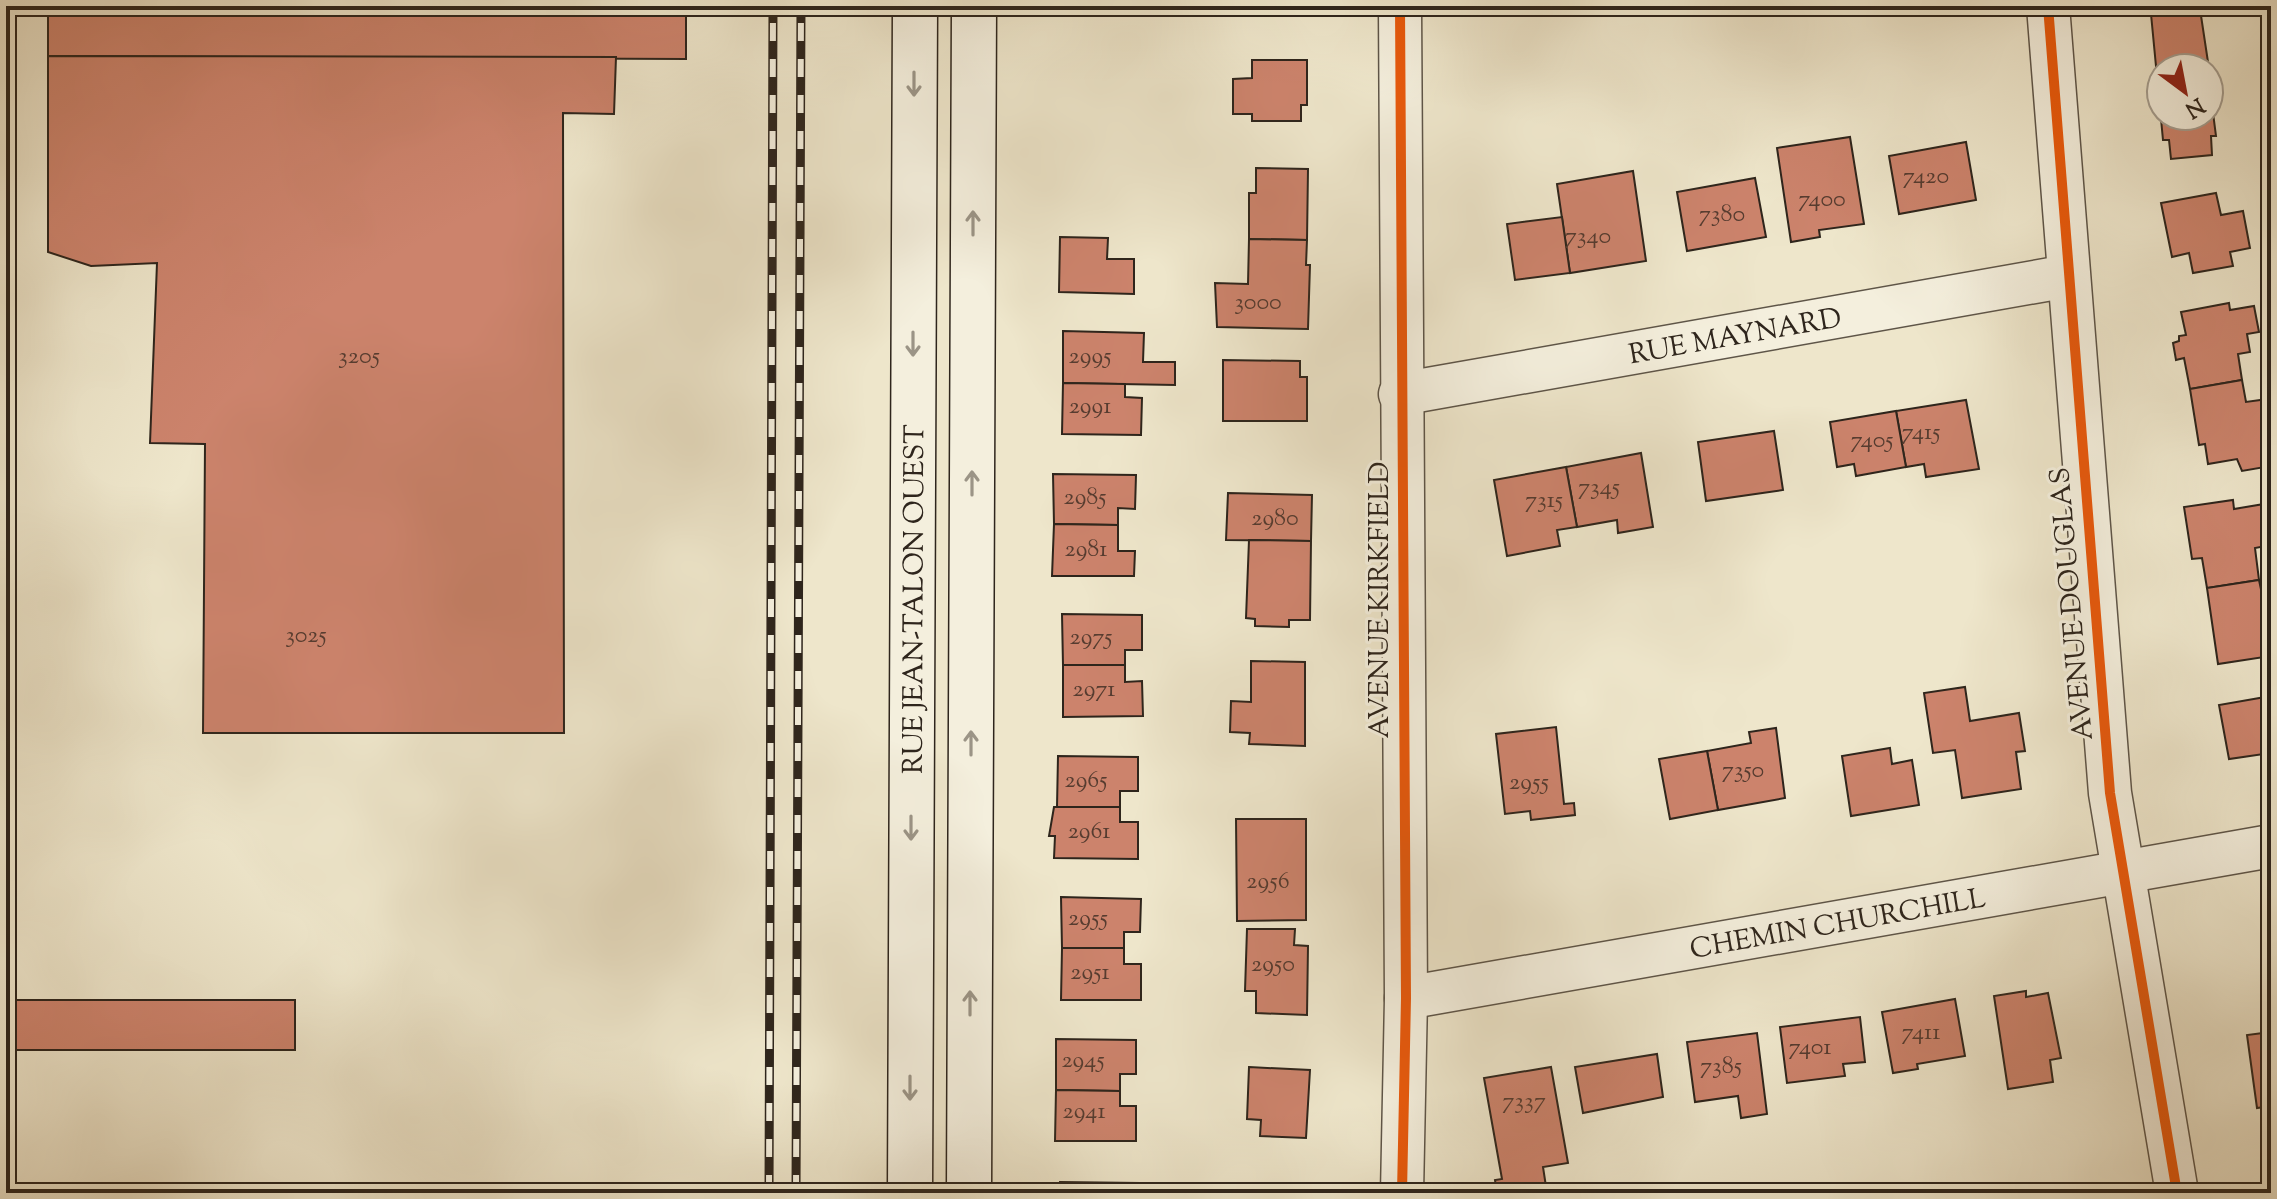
<svg xmlns="http://www.w3.org/2000/svg" width="2277" height="1199" font-family="'Sorts Mill Goudy',serif">
  <style>
    .building { fill: #cc836c; stroke: #2e251c; stroke-width: 2 }
    .lines { fill: none; stroke-linecap: round; stroke-linejoin: round }
    .minor-casing { stroke: #5e5548; stroke-width: 45 }
    .secondary-casing { stroke: #2e251c; stroke-width: 47 }
    .minor { stroke: #f4efdd; stroke-width: 42 }
    .secondary { stroke: #f4efdd; stroke-width: 44 }
    .rail-casing { stroke: #2e251c; stroke-width: 9 }
    .rail { stroke: #f4efdd; stroke-width: 6; stroke-dasharray: 18; stroke-linecap: butt }
    .cycleway-casing { stroke: #f4efdd; stroke-width: 15 }
    .cycleway { stroke: #e8590c; stroke-width: 10 }
    .oneway { stroke: #9b9486 }
    .labels { text-anchor: middle; stroke-width: 6; stroke-linejoin: round; paint-order: stroke }
    .number-label { font-size: 24px; fill: #563c30 }
    .street-label { font-size: 28px; fill: #2e251c; stroke: #f4efdd }
  </style>
  <rect width="100%" height="100%" fill="#eee6cb"/>
  <filter id="stains"><feTurbulence type="fractalNoise" baseFrequency=".0025" numOctaves="4"/><feColorMatrix values="0 0 0 0 .2 0 0 0 0 .09 0 0 0 0 .02 0 0 0 .5 -.17"/></filter>
  <radialGradient id="worn" r=".72"><stop offset=".6" stop-color="#630" stop-opacity="0"/><stop offset="1" stop-color="#630" stop-opacity=".3"/></radialGradient>
  <g class="building">
    <polygon points="48,6 686,6 686,59 48,56"/>
    <polygon points="2200,9 2211,82 2209,68 2161,68 2161,87 2158,87 2151,14"/>
    <polygon points="48,56 616,57 614,114 563,113 564,733 203,733 205,444 150,443 157,263 91,266 48,252"/>
    <polygon points="1252,60 1307,60 1307,105 1301,105 1301,121 1252,121 1252,114 1233,114 1233,79 1252,78"/>
    <polygon points="2209,82 2216,136 2211,136 2212,155 2171,159 2169,140 2163,140 2158,87 2161,87 2161,116 2209,116"/>
    <polygon points="1850,137 1864,224 1819,230 1820,237 1791,242 1777,148"/>
    <polygon points="1966,142 1976,200 1899,214 1889,156"/>
    <polygon points="1256,168 1308,169 1307,240 1249,239 1249,193 1256,193"/>
    <polygon points="1633,171 1646,261 1570,273 1557,184"/>
    <polygon points="1755,178 1766,237 1687,251 1677,192"/>
    <polygon points="2216,193 2221,215 2243,211 2250,248 2230,252 2233,266 2193,273 2189,253 2172,257 2161,203"/>
    <polygon points="1562,217 1570,273 1515,280 1507,224"/>
    <polygon points="1060,237 1108,238 1107,259 1134,259 1134,294 1059,292"/>
    <polygon points="1249,239 1307,240 1306,265 1310,265 1308,329 1217,327 1215,283 1248,284"/>
    <polygon points="2229,303 2230,310 2254,306 2259,332 2247,334 2250,352 2238,354 2242,380 2190,389 2184,358 2176,360 2173,343 2179,341 2179,336 2186,335 2181,312"/>
    <polygon points="1063,331 1144,333 1143,362 1175,362 1175,385 1063,383"/>
    <polygon points="1223,360 1300,361 1300,377 1307,377 1307,421 1223,421"/>
    <polygon points="2242,380 2246,402 2268,399 2271,466 2242,471 2237,459 2208,464 2205,444 2199,445 2190,389"/>
    <polygon points="1063,383 1125,384 1125,397 1142,398 1141,435 1062,434"/>
    <polygon points="1966,400 1979,469 1926,477 1924,464 1906,467 1896,411"/>
    <polygon points="1896,411 1906,467 1856,476 1854,464 1837,467 1830,422"/>
    <polygon points="1774,431 1783,490 1706,501 1698,442"/>
    <polygon points="1641,453 1653,527 1618,533 1617,520 1577,527 1566,467"/>
    <polygon points="1566,467 1577,527 1557,530 1560,546 1507,556 1494,480"/>
    <polygon points="1053,474 1136,475 1135,509 1118,508 1118,525 1054,524"/>
    <polygon points="1228,493 1312,495 1311,541 1226,540"/>
    <polygon points="2233,500 2234,509 2270,503 2271,545 2255,548 2259,580 2207,588 2202,558 2192,559 2184,507"/>
    <polygon points="1054,524 1118,525 1118,551 1135,551 1134,576 1052,576"/>
    <polygon points="1249,540 1311,541 1310,620 1289,620 1289,627 1255,626 1255,619 1246,618"/>
    <polygon points="2259,580 2263,599 2271,598 2271,656 2218,664 2207,588"/>
    <polygon points="1062,614 1142,615 1142,650 1125,650 1125,665 1063,665"/>
    <polygon points="1251,661 1305,662 1305,746 1249,744 1250,733 1230,732 1231,701 1251,702"/>
    <polygon points="1063,665 1125,665 1125,682 1142,681 1143,716 1063,717"/>
    <polygon points="1965,687 1970,721 2019,713 2025,751 2016,752 2021,789 1962,798 1955,750 1933,753 1924,693"/>
    <polygon points="2271,696 2271,753 2229,759 2219,705"/>
    <polygon points="1556,727 1564,804 1574,803 1575,815 1531,820 1530,811 1505,814 1496,734"/>
    <polygon points="1776,728 1785,798 1718,810 1707,751 1751,743 1749,732"/>
    <polygon points="1890,748 1892,764 1912,760 1919,805 1851,816 1842,756"/>
    <polygon points="1707,751 1718,810 1670,819 1659,759"/>
    <polygon points="1058,756 1138,757 1138,791 1120,791 1120,807 1057,807"/>
    <polygon points="1054,807 1120,807 1120,822 1138,822 1138,859 1054,858 1055,836 1049,836"/>
    <polygon points="1236,819 1306,819 1306,920 1237,921"/>
    <polygon points="1061,897 1141,899 1140,932 1124,932 1124,948 1062,948"/>
    <polygon points="1247,929 1295,929 1294,945 1308,946 1307,1015 1256,1013 1256,991 1245,991"/>
    <polygon points="1062,948 1124,948 1124,964 1141,964 1141,1000 1061,1000"/>
    <polygon points="2026,991 2026,997 2048,993 2061,1058 2050,1060 2053,1082 2008,1089 1994,996"/>
    <polygon points="1955,999 1965,1056 1917,1064 1918,1069 1893,1073 1882,1012"/>
    <rect x="6" y="1000" width="289" height="50"/>
    <polygon points="1860,1017 1865,1062 1843,1064 1845,1076 1787,1083 1780,1027"/>
    <polygon points="2271,1032 2271,1106 2257,1108 2247,1035"/>
    <polygon points="1757,1033 1767,1114 1741,1118 1738,1096 1695,1102 1687,1042"/>
    <polygon points="1056,1039 1136,1040 1136,1074 1120,1074 1120,1091 1056,1090"/>
    <polygon points="1657,1054 1663,1097 1583,1113 1575,1067"/>
    <polygon points="1249,1067 1310,1070 1306,1138 1260,1136 1261,1120 1247,1119"/>
    <polygon points="1551,1067 1568,1163 1543,1167 1547,1193 1497,1193 1495,1180 1502,1179 1484,1078"/>
    <polygon points="1056,1090 1120,1091 1120,1106 1136,1106 1136,1141 1055,1141"/>
    <polygon points="1060,1182 1139,1183 1139,1193 1060,1193"/>
    <rect x="253" y="1184" width="100" height="9"/>
    <polygon points="1228,1188 1275,1189 1275,1193 1228,1193"/>
  </g>
  <g class="lines">
    <g class="minor-casing">
      <g id="minor">
        <polyline points="1400,6 1406,998 1402,1193"/>
        <polyline points="2048,6 2110,793 2177,1193"/>
        <path id="s1" d="M1400 394 2068 276"/>
        <path id="s2" d="M1406 998 2271 846"/>
      </g>
    </g>
    <g class="secondary-casing">
      <g id="secondary">
        <path id="s3" d="M910 1193 915 6"/>
        <polyline points="969,1193 974,6"/>
      </g>
    </g>
    <use href="#minor" class="minor"/>
    <use href="#secondary" class="secondary"/>
    <g class="rail-casing">
      <g id="rail">
        <polyline points="769,1193 773,6"/>
        <polyline points="796,1193 801,6"/>
      </g>
    </g>
    <use href="#rail" class="rail"/>
    <g class="cycleway-casing">
      <g id="cycleway">
        <polyline points="1400,6 1406,998 1402,1193"/>
        <polyline points="2048,6 2110,793 2177,1193"/>
      </g>
    </g>
    <use href="#cycleway" class="cycleway"/>
  </g>
  <defs><path id="oneway-shaft" d="M-6 0H5M1.5-3L5.5 0L1.5 3" fill="none" stroke-width="1.6" stroke-linecap="round" stroke-linejoin="round" transform="scale(2)"/></defs>
  <g class="oneway">
    <use href="#oneway-shaft" transform="translate(914 84) rotate(90)"/>
    <use href="#oneway-shaft" transform="translate(973 223) rotate(-90)"/>
    <use href="#oneway-shaft" transform="translate(913 344) rotate(90)"/>
    <use href="#oneway-shaft" transform="translate(972 483) rotate(-90)"/>
    <use href="#oneway-shaft" transform="translate(971 743) rotate(-90)"/>
    <use href="#oneway-shaft" transform="translate(911 828) rotate(90)"/>
    <use href="#oneway-shaft" transform="translate(970 1003) rotate(-90)"/>
    <use href="#oneway-shaft" transform="translate(910 1088) rotate(90)"/>
  </g>
  <g class="labels">
    <g class="number-label">
      <text x="1926" y="183">7420</text>
      <text x="1822" y="206">7400</text>
      <text x="1722" y="221">7380</text>
      <text x="1588" y="243">7340</text>
      <text x="1258" y="309">3000</text>
      <text x="359" y="363">3205</text>
      <text x="1090" y="363">2995</text>
      <text x="1090" y="413">2991</text>
      <text x="1921" y="439">7415</text>
      <text x="1872" y="447">7405</text>
      <text x="1599" y="494">7345</text>
      <text x="1085" y="504">2985</text>
      <text x="1544" y="507">7315</text>
      <text x="1275" y="525">2980</text>
      <text x="1086" y="556">2981</text>
      <text x="306" y="642">3025</text>
      <text x="1091" y="644">2975</text>
      <text x="1094" y="696">2971</text>
      <text x="1743" y="777">7350</text>
      <text x="1086" y="787">2965</text>
      <text x="1529" y="789">2955</text>
      <text x="1089" y="838">2961</text>
      <text x="1268" y="888">2956</text>
      <text x="1088" y="925">2955</text>
      <text x="1273" y="971">2950</text>
      <text x="1090" y="979">2951</text>
      <text x="1921" y="1039">7411</text>
      <text x="1810" y="1054">7401</text>
      <text x="1083" y="1067">2945</text>
      <text x="1721" y="1073">7385</text>
      <text x="1524" y="1108">7337</text>
      <text x="1084" y="1118">2941</text>
    </g>
    <g class="street-label">
      <text dy="10" stroke="none"><textPath href="#s1" startOffset="340">RUE MAYNARD</textPath></text>
      <text dy="10" stroke="none"><textPath href="#s3" startOffset="594">RUE JEAN-TALON OUEST</textPath></text>
      <text transform="translate(1378 600) rotate(-90)" y="10">AVENUE KIRKFIELD</text>
      <text transform="translate(2070 604) rotate(-95)" y="10">AVENUE DOUGLAS</text>
      <text dy="10" stroke="none"><textPath href="#s2" startOffset="438">CHEMIN CHURCHILL</textPath></text>
    </g>
  </g>
  <rect width="2277" height="1199" fill="none" stroke="#eee6cb" stroke-width="32"/>
  <rect x="8" y="8" width="2261" height="1183" fill="none" stroke="#2e251c" stroke-width="4"/>
  <rect x="16" y="16" width="2245" height="1167" fill="none" stroke="#2e251c" stroke-width="2"/>
  <g transform="translate(2185 92) rotate(148)"><circle r="38" fill="#f4efdd" stroke="#a59e90" stroke-width="2"/>
  <path d="M0-6L14 30L0 20L-14 30Z" fill="#8f2418"/>
  <text y="-12" font-size="22" font-weight="bold" text-anchor="middle" fill="#2e251c">N</text>
  </g>
  <rect width="100%" height="100%" filter="url(#stains)"/>
  <rect width="100%" height="100%" fill="url(#worn)"/>
</svg>
